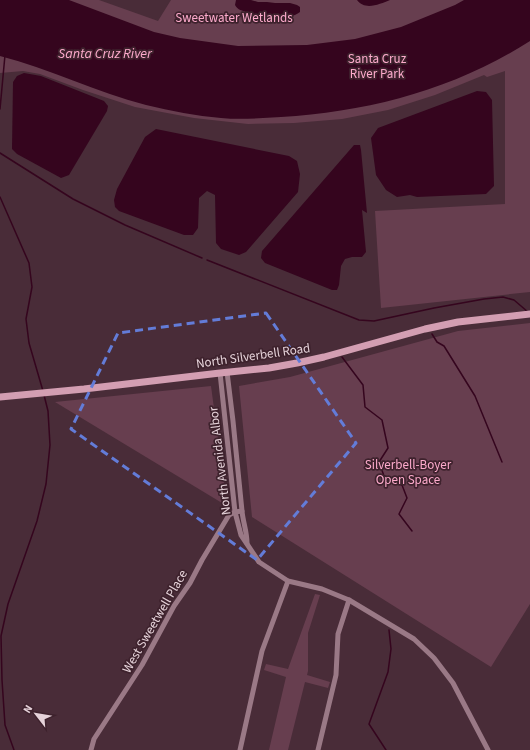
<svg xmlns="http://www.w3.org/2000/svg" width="530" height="750" font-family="'Source Sans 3',sans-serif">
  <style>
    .green { fill: #673e4f }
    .water { fill: #35051e }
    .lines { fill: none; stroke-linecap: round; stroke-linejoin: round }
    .stream { stroke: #35051e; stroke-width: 1.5 }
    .street { stroke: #9a7986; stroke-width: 5 }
    .secondary { stroke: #d39eb2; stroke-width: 7 }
    .marked { fill: none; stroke: #637cd8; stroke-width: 3; stroke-dasharray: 8 5; stroke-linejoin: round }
    .labels { text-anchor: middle; stroke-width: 3.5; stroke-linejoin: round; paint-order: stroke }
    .park-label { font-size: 13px; fill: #fdabcc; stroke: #3e222d }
    .street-label { font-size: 13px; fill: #e5d2d9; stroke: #3e222d }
    .water-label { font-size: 14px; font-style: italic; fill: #fcaacb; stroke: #3e222d }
  </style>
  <rect width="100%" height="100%" fill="#492c38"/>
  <g class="green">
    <polygon points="0,0 99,0 158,21 171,0 530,0 530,292 381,308 375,211 505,204 505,71 487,77 484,75 435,95 388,110 342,119 294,123 248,124 194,118 135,107 83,90 40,74 23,71 0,73"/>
    <polygon points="530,323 530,604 491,667 252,517 239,386 290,377 458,331"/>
    <polygon points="211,386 227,506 55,402"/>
    <polygon points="315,594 320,595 308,633 308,671 307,675 330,682 328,688 305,682 288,750 269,750 286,677 264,670 266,664 288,669"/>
  </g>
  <g class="water">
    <path d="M0 0H69L154 32 180 38 238 46 307 45 355 39 401 27 455 5 464 0H530V41C455 89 369 112 281 117 261 118 241 120 221 118 196 116 171 111 146 105 96 92 50 69 0 56Z"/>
    <path d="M236 0H251L258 2H267L275 3H290L297 5 300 7V12C292 19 268 19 257 17 253 16 249 13 246 12 241 10 238 10 235 5Z"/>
    <path d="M357 0H390C380 4 365 11 357 0Z"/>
    <polygon points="24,73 41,76 104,101 108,106 107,111 69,175 61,178 17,154 12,149 13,82 17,76"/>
    <polygon points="477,91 486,92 492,100 494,186 486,194 417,197 410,195 397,197 386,190 376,175 371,138 378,128"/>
    <polygon points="156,129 289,156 297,161 300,174 298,192 246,252 239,255 221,249 216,243 215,195 207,191 199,198 198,228 193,235 184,235 119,211 115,207 114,200 117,189 145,137"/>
    <polygon points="354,145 360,145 361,150 367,213 362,210 366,252 362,257 352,257 345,259 341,266 339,285 337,290 332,290 265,263 261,258 262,251"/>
  </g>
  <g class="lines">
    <g class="stream">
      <polyline points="0,109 5,55"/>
      <polyline points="0,153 73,199 125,225 202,258"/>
      <polyline points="0,197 29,263 32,287 26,319 29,343 43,391"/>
      <polyline points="207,260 359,320 374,321 434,308 484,299 503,297 514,300 528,312"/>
      <polyline points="432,334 437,342 444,346 475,396 502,462"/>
      <polyline points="342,357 363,385 365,407 382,420 388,448 379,462 384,476 402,485 407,498 399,514 412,531"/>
      <polyline points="14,750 5,725 2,680 1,636 8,604 37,521 46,484 50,445 48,411 44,395"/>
      <polyline points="386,750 369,724 388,672 391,649 389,630"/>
    </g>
    <g class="street">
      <path d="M227 372 233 421 242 511C243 522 247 532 247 543"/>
      <polyline points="220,373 235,512 241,535 259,562 288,581 322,589 349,600 414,639 434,658 453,683 488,750"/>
      <polyline points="91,750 94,739 142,665 174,606 190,583 202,560 229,515 235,512 242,511"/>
      <polyline points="240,750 262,651 288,581"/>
      <polyline points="318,750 336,675 338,634 349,600"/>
    </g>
    <polyline class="secondary" points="0,397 84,389 220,373 269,368 297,363 324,357 425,329 458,322 530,314"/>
  </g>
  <path class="marked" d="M266 313 356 443 257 560 71 429 118 333Z"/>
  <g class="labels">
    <g class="park-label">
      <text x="234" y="22">Sweetwater Wetlands</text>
      <text x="377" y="63">Santa Cruz<tspan x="377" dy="15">River Park</tspan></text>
      <text x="408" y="469">Silverbell-Boyer<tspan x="408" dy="15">Open Space</tspan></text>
    </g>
    <g class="street-label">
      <text transform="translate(253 355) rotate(-8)" y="5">North Silverbell Road</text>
      <text transform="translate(219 461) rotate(-97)" y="5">North Avenida Albor</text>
      <text transform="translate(154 621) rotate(-60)" y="5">West Sweetwell Place</text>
    </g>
    <g class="water-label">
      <text x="105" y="58">Santa Cruz River</text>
    </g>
  </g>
  <g transform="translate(36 714) rotate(301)" stroke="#3e222d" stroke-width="3" paint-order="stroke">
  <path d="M0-3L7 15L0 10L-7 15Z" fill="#e5d2d9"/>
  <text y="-6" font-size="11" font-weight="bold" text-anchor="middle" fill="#e5d2d9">N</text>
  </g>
</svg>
